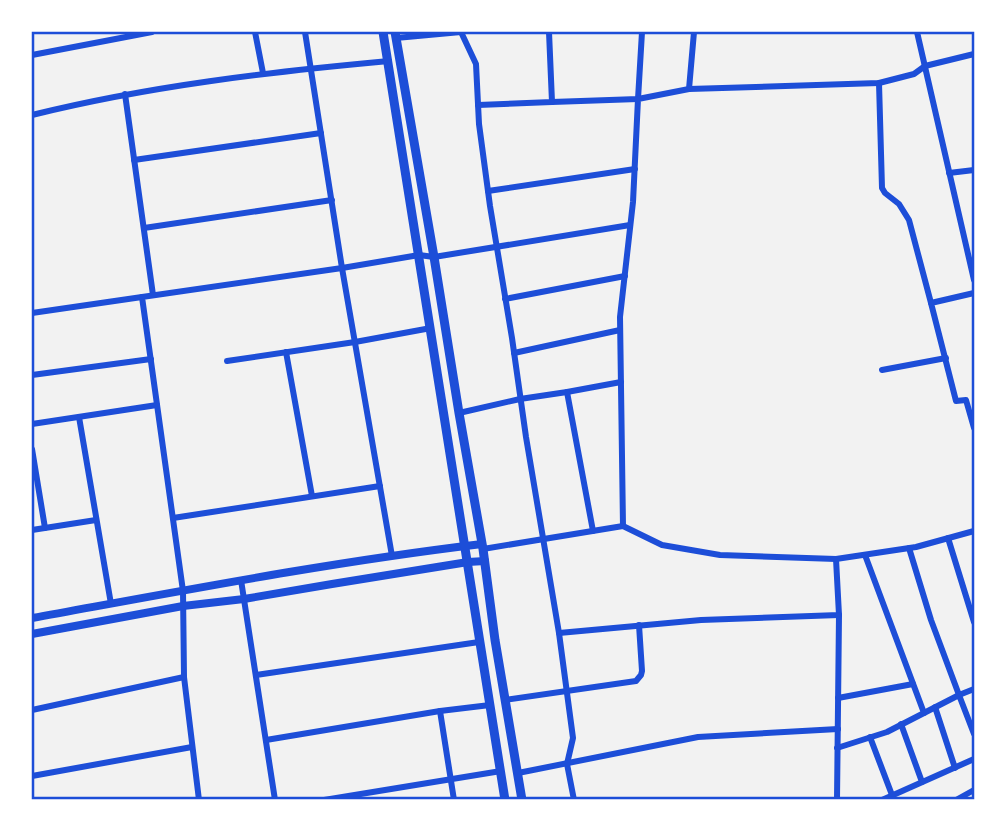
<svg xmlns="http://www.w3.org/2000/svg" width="1006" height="831" font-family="'IBM Plex Sans',sans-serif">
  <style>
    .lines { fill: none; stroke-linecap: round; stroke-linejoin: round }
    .minor { stroke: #1d4ed8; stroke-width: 6 }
    .tertiary { stroke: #1d4ed8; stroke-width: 8 }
    .secondary { stroke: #1d4ed8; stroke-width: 9 }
    .neatline { fill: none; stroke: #1d4ed8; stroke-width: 2.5 }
  </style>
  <rect width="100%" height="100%" fill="#f2f2f2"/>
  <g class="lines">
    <g class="minor">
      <polyline points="255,32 263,73"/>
      <polyline points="461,32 476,64 479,124 490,206 512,338 526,437 559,633 701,620 839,615 836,559"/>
      <polyline points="917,32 974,280"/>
      <polyline points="396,38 461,32"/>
      <polyline points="32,55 152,32"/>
      <polyline points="879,83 882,188 885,193 899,204 909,220 931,303"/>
      <polyline points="689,89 879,83 914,74 925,66 974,54"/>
      <polyline points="125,94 153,295"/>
      <polyline points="552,102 638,99 642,32"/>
      <polyline points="478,105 552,102 549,32"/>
      <path d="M32 115C149 86 269 72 389 61"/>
      <polyline points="134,160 321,133"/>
      <polyline points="949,173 974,170"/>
      <polyline points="488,191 635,169"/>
      <polyline points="144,228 332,200"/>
      <polyline points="974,293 931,303 956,401 966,400 974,428"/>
      <polyline points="505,299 625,276"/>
      <polyline points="32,313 142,297"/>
      <polyline points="286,352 312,496"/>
      <polyline points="514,353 620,330"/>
      <polyline points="227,361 355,342 431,328"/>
      <polyline points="882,370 946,358"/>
      <polyline points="32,375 151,359"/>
      <polyline points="567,392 621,382"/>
      <polyline points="459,413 520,399 567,392 593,531"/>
      <polyline points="79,417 111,604"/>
      <polyline points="32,424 157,405"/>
      <polyline points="32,449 45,528"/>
      <polyline points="173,518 380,486"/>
      <polyline points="623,526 620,317 633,202 638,99 689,89 694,32"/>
      <polyline points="32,530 96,520"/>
      <polyline points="948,538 974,622"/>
      <polyline points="909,548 931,620 959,695 974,689"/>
      <polyline points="483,549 623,526 662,545 720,555 836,559 916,547 974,531"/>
      <polyline points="865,555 924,713"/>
      <polyline points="392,556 342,268 419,255 434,257 630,225"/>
      <polyline points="241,580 275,800"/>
      <polyline points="559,633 573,738 567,764 574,800"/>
      <polyline points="256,675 479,642"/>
      <polyline points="838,698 913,684"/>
      <polyline points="505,700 636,681 641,675 642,671 639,625"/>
      <polyline points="935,707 955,768"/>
      <polyline points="32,710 184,677"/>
      <polyline points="440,711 454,800"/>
      <polyline points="901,724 922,782"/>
      <polyline points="870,737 892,795"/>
      <polyline points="266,740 440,711 490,705"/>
      <polyline points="837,748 887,732 959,695 974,734"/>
      <polyline points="518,773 698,737 838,729"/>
      <polyline points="32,776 192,747"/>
      <polyline points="199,800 184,677 183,591 142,297 342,268 305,32"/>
      <polyline points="324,800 501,771"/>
      <polyline points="837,800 839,615"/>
      <polyline points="882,800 974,759"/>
      <polyline points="956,800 974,790"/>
    </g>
    <g class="tertiary">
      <path d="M32 618C181 591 331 562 482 544"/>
      <polyline points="32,634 183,606 244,599 332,584 468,562 485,561"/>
    </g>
    <g class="secondary">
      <polyline points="383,32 505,800"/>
      <polyline points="395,32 434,257 459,413 483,549 495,640 522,800"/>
    </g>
  </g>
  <rect width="1006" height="831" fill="none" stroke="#ffffff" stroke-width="66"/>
  <rect x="33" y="33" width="940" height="765" class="neatline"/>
</svg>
